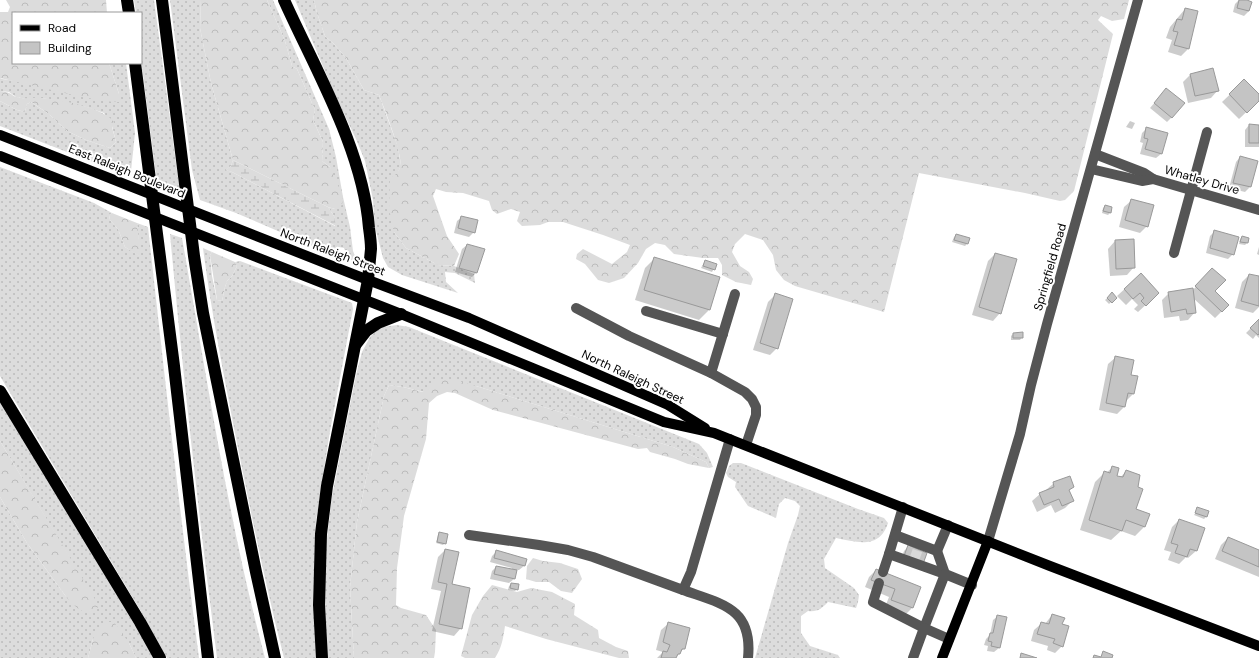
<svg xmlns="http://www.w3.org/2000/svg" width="1259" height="658" font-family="'DM Sans',sans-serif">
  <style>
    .grass { fill: url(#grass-dots) }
    .forest { fill: url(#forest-crowns) }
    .wetland { fill: url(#wetland-marsh) }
    .shadow { fill: #0003 }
    .building { fill: #c4c4c4; stroke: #999 }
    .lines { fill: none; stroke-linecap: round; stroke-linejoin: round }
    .minor-tunnel { stroke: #d9d9d9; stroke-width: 10; stroke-dasharray: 10 5; stroke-linecap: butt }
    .minor { stroke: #555; stroke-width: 10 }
    .major { stroke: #000; stroke-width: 10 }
    .highway { stroke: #000; stroke-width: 12 }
    .labels { text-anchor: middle; stroke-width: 4; stroke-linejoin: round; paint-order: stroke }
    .street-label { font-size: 12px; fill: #000; stroke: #fff }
  </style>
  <defs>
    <pattern id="grass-dots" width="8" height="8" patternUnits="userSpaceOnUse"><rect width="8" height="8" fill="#dcdcdc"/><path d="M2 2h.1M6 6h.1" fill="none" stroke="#bbb" stroke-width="1.8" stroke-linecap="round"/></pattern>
    <pattern id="forest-crowns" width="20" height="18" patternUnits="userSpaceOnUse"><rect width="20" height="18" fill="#dcdcdc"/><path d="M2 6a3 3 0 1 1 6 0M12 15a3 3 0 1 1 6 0" fill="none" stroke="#bbb"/></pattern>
    <pattern id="wetland-marsh" width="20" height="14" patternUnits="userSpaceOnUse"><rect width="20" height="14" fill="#dcdcdc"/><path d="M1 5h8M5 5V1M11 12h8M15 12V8" fill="none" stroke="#bbb"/></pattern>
  </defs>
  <rect width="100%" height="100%" fill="#fff"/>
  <g class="grass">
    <polygon points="134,0 154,0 180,193 157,183 141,59 141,13 136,13"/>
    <path d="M170 0H201L200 28 211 83 233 160 231 166 226 170 232 172 335 226 334 216 328 207 335 209 330 167 322 161 323 142 313 120 315 110 297 69 292 66 285 41 267 0H273L329 129 336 157 343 197 350 227 353 251 358 263 348 259 344 248C338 246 334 248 329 253L236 213 200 200 192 170Z"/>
    <polygon points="295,0 314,0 317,13 325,36 334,44 346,58 364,90 379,95 398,147 401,166 398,172 394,232 406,248 438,265 454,266 474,274 475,283 455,273 445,272 446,282 458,293 402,275 388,267 383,258 375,227 373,200 365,161 356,139 336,97"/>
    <path d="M109 63H126L135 133 131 171C119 170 109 165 98 164L0 126V101L17 110 25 112 27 104 31 102 49 114 67 131 86 140 110 148 116 142 112 126 104 113 86 107 59 101 41 98 26 99 16 97 9 92 0 91V78L2 79 119 94Z"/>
    <path d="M0 167 94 203 112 213 109 215 110 220 118 229 125 247 140 256 137 223 148 227C164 371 180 515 199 658H167L139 608 0 376Z"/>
    <path d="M170 234 182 238C207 378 228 520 265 658H217C199 517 183 376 170 234Z"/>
    <path d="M203 248 212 252 210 255 212 276 217 300 222 301 225 287 227 281 232 276 237 266 235 262 240 261 352 303 353 309 330 431 316 521 313 598 318 658H284C265 584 250 508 235 433 223 371 211 310 203 248Z"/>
    <polygon points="397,325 409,327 699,444 707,453 713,467 709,468 706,462 673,447 476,386 424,392 403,387 389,385 384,396 357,522 350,587 354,658 327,658 325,631 324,564 332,496 356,375 362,352 370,337 376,331 383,327"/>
    <polygon points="0,397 156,658 136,658 129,643 93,639 88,658 0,658 0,497 27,543 67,598 98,606 0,441"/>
    <path d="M733 463H741L858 509 884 518 888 523C879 550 857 542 836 538L824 559 825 568 854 588 859 595 858 602 856 608 828 602C821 609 818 612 808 611L801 616V633L810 646 838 655 840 658H755L788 543 798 515 800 506 795 501 785 498 779 504 776 518 748 506 735 487 736 482 728 477 726 473 729 466Z"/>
  </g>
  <g class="forest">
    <polygon points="6,0 106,0 107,13 13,13 13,63 109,63 119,94 120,102 113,102 82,97 0,78 0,12 8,12 10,7"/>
    <polygon points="201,0 267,0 285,41 292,66 297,69 315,110 313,120 323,142 322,161 330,167 343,197 342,205 335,209 328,207 233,160 211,83 200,28"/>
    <path d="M314 0H1129L1124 19 1112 21 1101 16 1098 20 1113 34 1074 191 1065 200 1060 201 1025 193 919 173 884 312 795 286 784 280 776 270 773 255 763 240 745 234 735 244 732 252 740 266 749 272 753 279 751 285 736 282 722 275V265L718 258H703L674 254 665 245 655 243 646 249 638 263 624 278 609 283 598 280 585 264 576 259 577 254 583 249 612 264 627 252 630 245 603 235 563 222H548L540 225 522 226 517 221 520 212 511 209 497 214 492 210 489 201 463 193 446 192 436 189 433 196 447 236 459 254 454 266 438 265 406 248 394 232 389 209 390 179C394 176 399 172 400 167 404 157 384 108 379 95L364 90 346 58 334 44 325 36 317 13Z"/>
    <path d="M0 91C3 91 6 92 9 93 12 94 14 97 17 97 25 100 34 97 42 98 61 100 103 107 114 122L112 127 116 142 110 148 86 140 67 131 49 114 31 102 27 104 25 112 17 110 0 101Z"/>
    <polygon points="112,213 137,223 141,257 131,251 125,247 118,229 110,220 109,215"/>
    <polygon points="212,252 235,262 237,266 232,276 227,281 225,287 222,301 217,300 210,255"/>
    <polygon points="443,379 451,379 476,386 673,447 706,462 709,468 688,464 675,459 650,452 647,448 638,449 493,410 455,393 447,392 437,396 429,403 426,439 404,516 397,568 396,605 401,608 426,615 436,630 435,652 434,658 354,658 350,587 357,522 384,396 389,385 403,387 423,392 431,383"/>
    <path d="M0 441 99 606 92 613C80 613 75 606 67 598L27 543 0 497Z"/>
    <polygon points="533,558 543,561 560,563 578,569 582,579 572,593 561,591 549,582 536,582 526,579 527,566"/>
    <path d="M492 585 517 592 531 588 552 592 575 604 574 615 598 630 599 638 616 647 628 651 629 658H619L546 639 505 626C503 639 502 647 495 658H465L461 656 472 615 483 596Z"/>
    <polygon points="107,622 114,622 129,643 136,658 88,658 93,639 98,628"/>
  </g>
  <polygon class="wetland" points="233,160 328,207 334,216 336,226 232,172 225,170 231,166"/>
  <g class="shadow">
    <polygon points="1239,0 1251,2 1249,11 1244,16 1233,12 1235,4"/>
    <polygon points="1185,9 1197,12 1188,49 1181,56 1168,52 1172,40 1166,38 1170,27"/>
    <polygon points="1190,75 1218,90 1211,98 1188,103 1183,82"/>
    <polygon points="1244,81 1259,96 1259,100 1239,119 1222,102"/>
    <polygon points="1162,94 1172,117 1167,122 1150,108"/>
    <polygon points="1130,121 1135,123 1132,129 1126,127"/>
    <polygon points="1249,125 1259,126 1259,147 1245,147 1245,130"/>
    <polygon points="1147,128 1161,154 1156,158 1140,154 1143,143 1140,142 1142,133"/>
    <polygon points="1240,157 1256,161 1250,187 1245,192 1229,188 1236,162"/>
    <polygon points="1132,200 1147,226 1140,233 1119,227 1124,207"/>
    <polygon points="1105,206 1110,213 1108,215 1102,213 1103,208"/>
    <polygon points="462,217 474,232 469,237 454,233 457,221"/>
    <polygon points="1215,231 1233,254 1228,259 1206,253 1210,236"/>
    <polygon points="956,235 967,244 965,246 952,242 954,237"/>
    <polygon points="1242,237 1248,239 1247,243 1245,245 1239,244 1240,239"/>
    <polygon points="1115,241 1134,267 1127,275 1110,276 1108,249"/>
    <polygon points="467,245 476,273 472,277 455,272 462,249"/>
    <polygon points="1259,247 1259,255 1257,254"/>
    <polygon points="995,254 1000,313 993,321 972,315 988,261"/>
    <polygon points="655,258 719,278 709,310 699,320 635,300 645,268"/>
    <polygon points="705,261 716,265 712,272 701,268"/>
    <polygon points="1212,269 1214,291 1228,305 1215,318 1193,298 1195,312 1188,320 1180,321 1179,316 1164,318 1162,300 1169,293 1193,290"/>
    <polygon points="1141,274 1151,300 1138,312 1134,309 1138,305 1132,299 1126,305 1117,296"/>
    <polygon points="1249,275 1259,277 1259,307 1253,313 1235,308 1242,282"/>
    <polygon points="1112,294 1116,298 1109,304 1105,300"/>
    <polygon points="775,295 777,348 770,355 753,350 768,302"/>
    <polygon points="1259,320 1259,338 1256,335 1253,339 1246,333"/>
    <polygon points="1013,334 1022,337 1020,340 1011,340 1011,336"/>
    <polygon points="1116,357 1130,375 1133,394 1126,401 1124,407 1117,414 1099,410 1108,364"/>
    <polygon points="1113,467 1116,477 1120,478 1126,471 1135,510 1145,526 1135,536 1121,531 1111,540 1080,530 1095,482 1105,472 1106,473"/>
    <polygon points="1054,483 1073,487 1068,491 1072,501 1065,508 1055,513 1051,505 1037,512 1032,501 1040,494 1047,491 1046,490"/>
    <polygon points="1198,509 1206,517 1204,519 1194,515"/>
    <polygon points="1179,520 1196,551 1188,558 1186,557 1179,564 1168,560 1171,552 1164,550 1172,527"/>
    <polygon points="440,533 445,543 443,545 436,543 438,535"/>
    <polygon points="1228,538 1259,551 1259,577 1215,559 1221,545"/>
    <polygon points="908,547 918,568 900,561 904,551"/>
    <polygon points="445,550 451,585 461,628 454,636 432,631 441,591 431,589 438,557"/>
    <polygon points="497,551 526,559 524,566 519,570 516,570 514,579 509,583 490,579 492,571 496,567 511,570 512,568 490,562 492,556"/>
    <polygon points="876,570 920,587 912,608 905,615 885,607 889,597 865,587 869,577"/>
    <polygon points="511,584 517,589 515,591 508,590 509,586"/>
    <polygon points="1052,615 1061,624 1062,646 1055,653 1047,650 1048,646 1031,641 1034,630 1042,623 1045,624"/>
    <polygon points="998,616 999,648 994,652 987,651 988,646 984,645 986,639 990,635 993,620"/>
    <polygon points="669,623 684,648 675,658 657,658 663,652 656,650 661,630"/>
  </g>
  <g class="building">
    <polygon points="1239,0 1247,0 1252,2 1249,11 1237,8"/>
    <polygon points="1185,8 1198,11 1189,49 1174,45 1178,32 1173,31 1177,19 1182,20"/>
    <polygon points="1213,68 1219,91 1195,96 1190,74"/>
    <polygon points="1244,79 1259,94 1259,101 1247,113 1229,94"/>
    <polygon points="1166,88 1185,103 1172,118 1154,103"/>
    <polygon points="1249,124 1259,125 1259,143 1249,143"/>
    <polygon points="1146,127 1168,133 1162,154 1145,149 1148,139 1144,138"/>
    <polygon points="1240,156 1258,161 1251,187 1233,183"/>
    <polygon points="1131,199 1154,205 1148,227 1125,220"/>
    <polygon points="1105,205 1112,207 1111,213 1103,211"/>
    <polygon points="461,216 478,220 475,233 458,228"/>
    <polygon points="1214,230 1239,237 1234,255 1210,248"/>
    <polygon points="956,234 970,238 968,244 954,240"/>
    <polygon points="1242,236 1249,238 1248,243 1240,242"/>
    <polygon points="1134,239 1135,268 1116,269 1115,240"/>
    <polygon points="467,244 485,249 477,273 459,268"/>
    <polygon points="995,253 1017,259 1001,314 979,307"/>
    <polygon points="654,257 720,277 710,310 644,290"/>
    <polygon points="705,260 717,264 715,270 703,266"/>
    <polygon points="1212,268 1226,280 1215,291 1229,305 1222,312 1195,286"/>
    <polygon points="1141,273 1159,293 1146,306 1141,301 1144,298 1140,293 1133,299 1124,289"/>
    <polygon points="1249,274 1259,276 1259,306 1241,301"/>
    <polygon points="1193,288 1196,313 1187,314 1186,309 1171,312 1168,292"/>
    <polygon points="1112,292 1117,298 1112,303 1107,298"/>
    <polygon points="775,293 793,299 778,349 760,343"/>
    <polygon points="1259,319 1259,334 1258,335 1250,328"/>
    <polygon points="1023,332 1023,338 1013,338 1013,333"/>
    <polygon points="1115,356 1134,360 1131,375 1138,376 1134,394 1128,393 1125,407 1106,403"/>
    <polygon points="1112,466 1119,468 1117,476 1123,477 1126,470 1140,475 1138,487 1143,489 1136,509 1150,514 1145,527 1126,520 1122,531 1089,520 1104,471 1110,473"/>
    <polygon points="1070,476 1074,487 1069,490 1074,501 1062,506 1059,499 1044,505 1039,493 1054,487 1053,482"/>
    <polygon points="1197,507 1209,511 1207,517 1195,513"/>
    <polygon points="1179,519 1205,528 1197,551 1190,549 1187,557 1175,553 1178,545 1171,543"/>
    <polygon points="439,532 448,534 446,544 437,542"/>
    <polygon points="1228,537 1259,550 1259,567 1222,551"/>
    <polygon points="908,545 927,553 923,564 904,556"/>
    <polygon points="445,549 459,552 452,584 470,588 462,629 439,624 447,584 438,582"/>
    <polygon points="496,550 527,559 525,566 494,558"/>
    <polygon points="496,566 517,570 515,579 494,574"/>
    <polygon points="876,569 921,587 913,608 891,600 895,589 871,580"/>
    <polygon points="511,583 519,584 518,590 510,588"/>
    <polygon points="1052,614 1065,618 1062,624 1069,626 1063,647 1053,643 1055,639 1037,634 1041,622 1049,624"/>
    <polygon points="997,615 1007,617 1000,648 991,646 992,642 988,641 990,633 993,633"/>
    <polygon points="668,622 690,628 685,649 682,649 680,654 678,654 676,658 661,658 663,651 667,652 670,645 663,642"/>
    <polygon points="1103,651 1113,655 1112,658 1093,658 1094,655 1101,657"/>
    <polygon points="1021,653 1037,658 1020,658"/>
  </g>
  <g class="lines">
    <polyline class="minor-tunnel" points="914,560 918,549"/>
    <g class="minor">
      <polyline points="1095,154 1144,173 1153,179"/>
      <polyline points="1091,169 1142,181 1153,179 1259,210"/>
      <polyline points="1174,253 1207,132"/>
      <polyline points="576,308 629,336 711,373 745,392 752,399 756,407 756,415 746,445"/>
      <polyline points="646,311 723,334"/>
      <polyline points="711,373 735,294"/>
      <path d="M730 439 691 572 683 590C722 604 753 608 748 658"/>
      <polyline points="903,507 889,554 945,574"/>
      <polyline points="469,535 539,545 568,550 593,557 683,590"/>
      <polyline points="895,535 937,551 948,525"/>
      <polyline points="988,541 1020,434 1031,385 1047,324 1138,0"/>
      <polyline points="937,551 945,574"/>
      <polyline points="883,572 889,554"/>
      <polyline points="879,583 873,602 924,628 945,574 972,585"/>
      <polyline points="913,658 924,628 949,639"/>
    </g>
    <g class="major">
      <polyline points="0,135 368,280 469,318 668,405 705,428"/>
      <polyline points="0,156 401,314 664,422 714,433 1050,566 1259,646"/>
      <polyline points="942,658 988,541"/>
    </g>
    <g class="highway">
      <polyline points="127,0 129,13"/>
      <polyline points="162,0 194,256 203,313 256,572 275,658"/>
      <path d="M284 0C316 71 363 150 369 228 370 235 371 242 371 249 370 259 369 270 368 280L327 486 321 534 319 605 322 658"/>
      <polyline points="135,63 174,366 208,658"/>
      <polyline points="356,344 366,331 378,323 401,314"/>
      <polyline points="0,391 140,622 160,658"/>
    </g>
  </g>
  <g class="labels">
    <g class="street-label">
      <text transform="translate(127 171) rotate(22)" y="4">East Raleigh Boulevard</text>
      <text transform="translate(1202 180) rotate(16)" y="4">Whatley Drive</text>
      <text transform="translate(333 252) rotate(21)" y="4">North Raleigh Street</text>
      <text transform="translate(1050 267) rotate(-74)" y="4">Springfield Road</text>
      <text transform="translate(633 377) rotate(25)" y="4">North Raleigh Street</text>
    </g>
  </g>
  <rect x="12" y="12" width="130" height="52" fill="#ffffff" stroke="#999999"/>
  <rect x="20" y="25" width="20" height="6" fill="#000000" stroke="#999999"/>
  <text x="48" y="32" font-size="12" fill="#000000">Road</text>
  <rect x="20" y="42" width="20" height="12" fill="#c4c4c4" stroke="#999999"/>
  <text x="48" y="52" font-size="12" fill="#000000">Building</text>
</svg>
